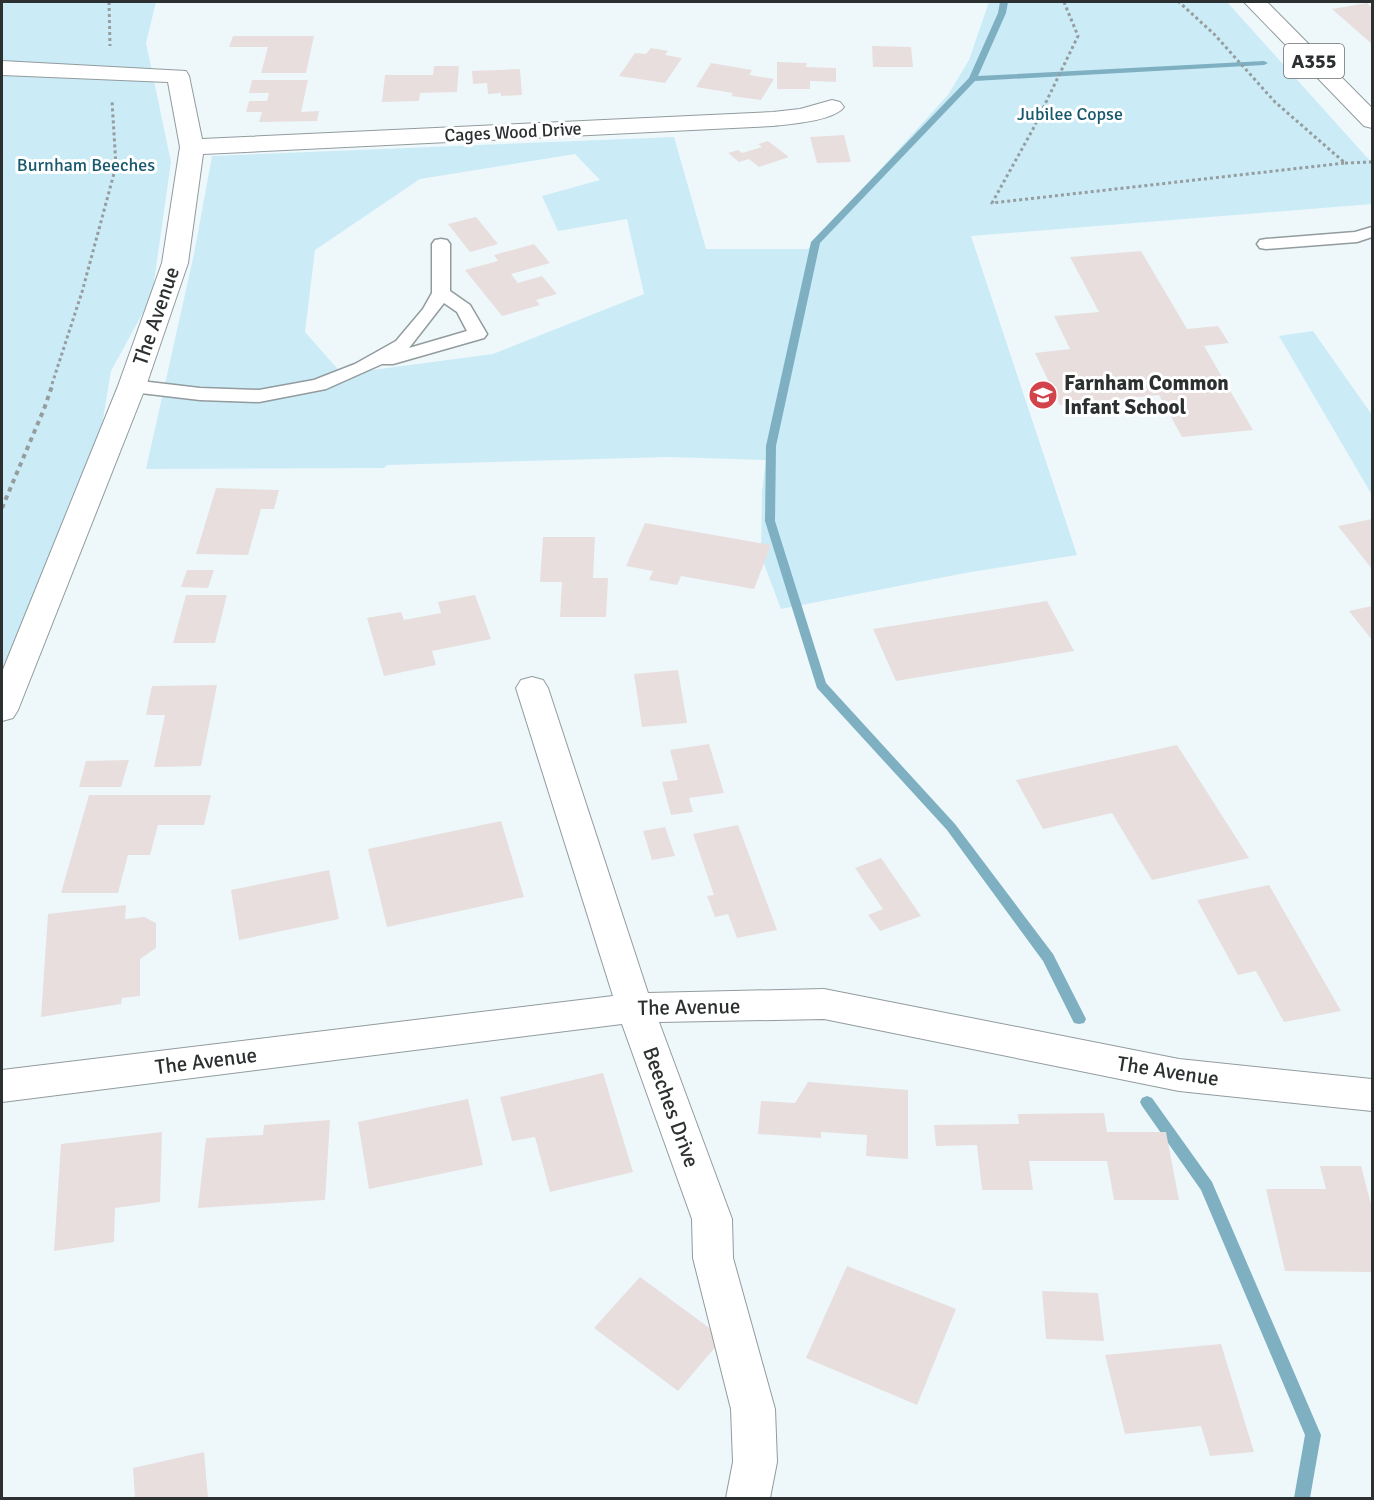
<svg xmlns="http://www.w3.org/2000/svg" width="1374" height="1500" font-family="Signika,sans-serif">
  <style>
    .green { fill: #cbebf7; fill-rule: evenodd }
    .lines { fill: none; stroke-linecap: round; stroke-linejoin: round }
    .stream { fill: #7eb0c2; fill-rule: evenodd }
    .building { fill: #e8dede }
    .service-casing { stroke: #929b9e; stroke-width: 3 }
    .minor-casing { stroke: #929b9e; stroke-width: 2 }
    .primary-casing { stroke: #929b9e; stroke-width: 2 }
    .path-far1 { stroke: #959d9f; stroke-width: 3; stroke-dasharray: 3 3; stroke-linecap: butt }
    .path { stroke: #959d9f; stroke-width: 4; stroke-dasharray: 4.5 4.5; stroke-linecap: butt }
    .service { fill: #fff; fill-rule: evenodd }
    .minor { fill: #fff; fill-rule: evenodd }
    .primary { fill: #fff; fill-rule: evenodd }
    .labels { text-anchor: middle; stroke-width: 6; stroke-linejoin: round; paint-order: stroke }
    .far-park-label { font-size: 18px; fill: #18596e; stroke: #fff }
    .far-street-label { font-size: 18px; fill: #2c3031; stroke: #fff }
    .shield { fill: #fff; stroke: #6b6e6f; stroke-width: 1.5 }
    .shield-label { font-size: 20px; font-weight: bold; fill: #2c3031 }
    .street-label { font-size: 21px; fill: #2c3031; stroke: #fff }
    .poi-label { font-size: 21px; font-weight: bold; fill: #2c3031; stroke: #fff; text-anchor: start }
  </style>
  <rect width="100%" height="100%" fill="#eef8fb"/>
  <g class="green">
    <polygon points="2,2 156,2 146,43 171,162 152,296 111,371 94,473 2,668"/>
    <path d="M989 2H1227L1372 163V204L971 236 1077 555 965 573 781 609 761 556 762 491 766 460 668 457 387 465 384 468 146 469 194 254 212 156 674 137 706 249H808L948 95 969 60ZM575 154 600 180 542 196 558 231 627 219 644 294 493 354 342 374 305 332 315 250 420 179Z"/>
    <polygon points="1313,331 1372,415 1372,495 1279,336"/>
  </g>
  <g class="lines">
    <g class="stream">
      <polygon points="1000,2 1008,2 1006,13 978,76 1264,61 1268,63 1264,65 975,81 820,243 776,446 775,521 826,683 955,824 1053,954 1086,1019 1084,1023 1079,1024 1074,1023 1043,961 947,830 817,688 765,521 766,446 811,242 969,78 998,13"/>
      <polygon points="1147,1096 1152,1098 1212,1182 1321,1435 1310,1498 1294,1498 1305,1435 1201,1190 1142,1106 1140,1102 1142,1098"/>
    </g>
  </g>
  <g class="building">
    <polygon points="1367,3 1372,8 1372,44 1332,9"/>
    <polygon points="233,36 314,36 306,73 261,73 268,47 229,47"/>
    <polygon points="872,46 911,47 913,67 873,67"/>
    <polygon points="651,48 668,51 665,55 682,58 665,83 619,76 635,53 646,54"/>
    <polygon points="777,62 807,63 806,67 836,68 836,82 810,81 810,89 777,89"/>
    <polygon points="711,63 752,70 749,75 774,79 761,100 731,96 733,93 696,87"/>
    <polygon points="434,66 459,66 457,92 420,93 419,101 382,102 385,75 433,75"/>
    <polygon points="520,69 522,95 501,96 501,93 488,94 487,83 473,84 472,71"/>
    <polygon points="252,80 308,80 301,112 319,111 317,121 259,122 262,112 246,112 249,101 267,101 269,93 249,93"/>
    <polygon points="844,135 851,162 817,163 810,137"/>
    <polygon points="768,141 789,157 759,167 749,159 739,162 728,153 738,150 742,153 762,147 758,144"/>
    <polygon points="476,217 498,244 470,252 448,224"/>
    <polygon points="534,244 550,263 511,274 518,283 542,276 557,294 536,300 540,305 502,316 465,270 498,261 494,255"/>
    <polygon points="1141,251 1187,329 1218,326 1229,343 1204,346 1253,430 1182,437 1159,395 1060,405 1035,353 1070,349 1054,316 1099,312 1070,257"/>
    <polygon points="216,488 279,490 274,509 261,509 248,555 196,554"/>
    <polygon points="1372,519 1372,569 1338,526"/>
    <polygon points="645,523 771,545 754,589 681,576 677,585 649,580 653,571 626,566"/>
    <polygon points="543,537 595,537 593,578 608,578 606,617 560,617 562,582 540,582"/>
    <polygon points="187,570 214,570 208,588 181,587"/>
    <polygon points="186,595 227,595 215,643 173,643"/>
    <polygon points="475,595 491,639 432,651 436,665 384,676 367,618 401,612 404,620 441,613 438,602"/>
    <polygon points="1047,601 1074,651 896,681 873,629"/>
    <polygon points="1372,606 1372,640 1349,611"/>
    <polygon points="678,670 687,723 642,727 634,674"/>
    <polygon points="217,685 201,766 154,767 165,715 146,715 152,686"/>
    <polygon points="709,744 724,793 689,798 693,812 671,815 662,782 678,780 670,750"/>
    <polygon points="1177,745 1249,858 1152,880 1112,813 1043,829 1016,780"/>
    <polygon points="129,760 121,787 79,787 86,761"/>
    <polygon points="89,795 211,795 204,825 158,825 150,855 128,855 118,893 61,893"/>
    <polygon points="501,821 524,897 387,927 368,849"/>
    <polygon points="738,825 777,930 737,938 728,914 715,917 707,896 714,895 693,834"/>
    <polygon points="665,827 675,856 652,860 643,831"/>
    <polygon points="881,858 921,916 880,931 868,915 883,909 855,868"/>
    <polygon points="329,870 339,919 239,940 231,890"/>
    <polygon points="1269,885 1341,1011 1284,1022 1256,971 1238,975 1197,900"/>
    <polygon points="126,905 125,919 144,917 156,923 156,948 140,959 140,996 122,998 121,1004 41,1017 48,914"/>
    <polygon points="603,1073 633,1172 550,1192 535,1137 512,1141 500,1097"/>
    <polygon points="808,1082 908,1090 908,1159 866,1156 867,1135 821,1132 821,1138 758,1134 761,1101 795,1103"/>
    <polygon points="468,1099 483,1165 369,1189 358,1122"/>
    <polygon points="1104,1113 1107,1132 1166,1132 1179,1200 1114,1200 1107,1161 1029,1161 1033,1190 982,1190 977,1145 936,1146 934,1125 1019,1124 1018,1114"/>
    <polygon points="330,1120 325,1200 198,1208 206,1138 263,1135 264,1125"/>
    <polygon points="162,1132 160,1202 115,1208 114,1242 54,1251 61,1144"/>
    <polygon points="1320,1166 1361,1166 1372,1208 1372,1272 1285,1271 1266,1189 1326,1189"/>
    <polygon points="847,1266 956,1309 917,1405 806,1358"/>
    <polygon points="640,1277 723,1338 678,1391 594,1328"/>
    <polygon points="1042,1291 1098,1293 1104,1341 1046,1339"/>
    <polygon points="1221,1344 1254,1452 1210,1456 1201,1426 1125,1434 1105,1355"/>
    <polygon points="204,1452 208,1498 135,1498 133,1468"/>
  </g>
  <g class="lines">
    <g class="service-casing">
      <g id="service">
        <polygon points="1372,227 1372,237 1357,242 1266,249 1260,248 1257,244 1260,240 1266,239 1355,232"/>
        <path d="M441 239 447 240 450 244V291L470 305 487 334 484 338 393 364H382L326 389 259 402 200 400 132 392 125 390 123 386 125 382 132 380 200 388 259 390 314 380 355 364 396 341 423 309 432 293V244L435 240ZM444 303 457 312 467 331 409 348Z"/>
      </g>
    </g>
    <g class="minor-casing">
      <g id="minor">
        <path d="M2 61 186 71 189 76 202 139 773 112 800 109 832 100 840 102 844 107C834 121 790 124 773 126L203 154 188 263 146 386 18 710 13 718 2 721V672L118 386 162 263 180 147 168 82 2 75Z"/>
        <polygon points="532,677 543,680 548,688 648,993 824,989 1179,1059 1372,1079 1372,1111 1179,1091 824,1019 659,1022 732,1219 733,1258 775,1409 777,1462 770,1498 726,1498 733,1462 731,1409 693,1258 692,1219 622,1024 2,1102 2,1070 613,996 516,688 521,680"/>
      </g>
    </g>
    <g class="primary-casing">
      <polygon id="primary" points="1244,2 1267,2 1372,108 1372,128 1364,126"/>
    </g>
    <g class="path-far1">
      <polyline points="109,2 110,46"/>
      <polyline points="1064,2 1078,36 1033,129 992,203 1345,163 1275,102 1214,34 1179,2"/>
      <polyline points="1345,163 1372,162"/>
      <polyline points="52,384 82,292 116,166 112,101"/>
    </g>
    <polyline class="path" points="2,508 44,409 53,383"/>
    <use href="#service" class="service"/>
    <use href="#minor" class="minor"/>
    <use href="#primary" class="primary"/>
  </g>
  <defs>
    <g id="school-disc" transform="scale(1.5)"><circle r="9.5" fill="#d3434b" stroke="#fff"/><path d="M0-5L7-2L0 1L-7-2ZM-4 1L0 2.5L4 1V4Q0 6-4 4Z" fill="#fff"/></g>
  </defs>
  <g fill-rule="evenodd">
    <use href="#school-disc" x="1043" y="395"/>
  </g>
  <g class="labels">
    <g class="far-park-label">
      <text x="1070" y="120">Jubilee Copse</text>
      <text x="86" y="171">Burnham Beeches</text>
    </g>
    <g class="far-street-label">
      <text transform="translate(513 132) rotate(-3)" y="6">Cages Wood Drive</text>
    </g>
    <rect class="shield" x="1284" y="44" width="60" height="34" rx="4.5"/>
    <g class="shield-label">
      <text x="1314" y="68">A355</text>
    </g>
    <g class="street-label">
      <text transform="translate(156 316) rotate(-71)" y="7">The Avenue</text>
      <text transform="translate(689 1007) rotate(-1)" y="7">The Avenue</text>
      <text transform="translate(206 1061) rotate(-7)" y="7">The Avenue</text>
      <text transform="translate(1168 1071) rotate(9)" y="7">The Avenue</text>
      <text transform="translate(671 1107) rotate(70)" y="7">Beeches Drive</text>
    </g>
    <g class="poi-label">
      <text x="1064" y="390">Farnham Common<tspan x="1064" dy="24">Infant School</tspan></text>
    </g>
  </g>
  <rect width="1374" height="1500" fill="none" stroke="#2c3031" stroke-width="6"/>
</svg>
